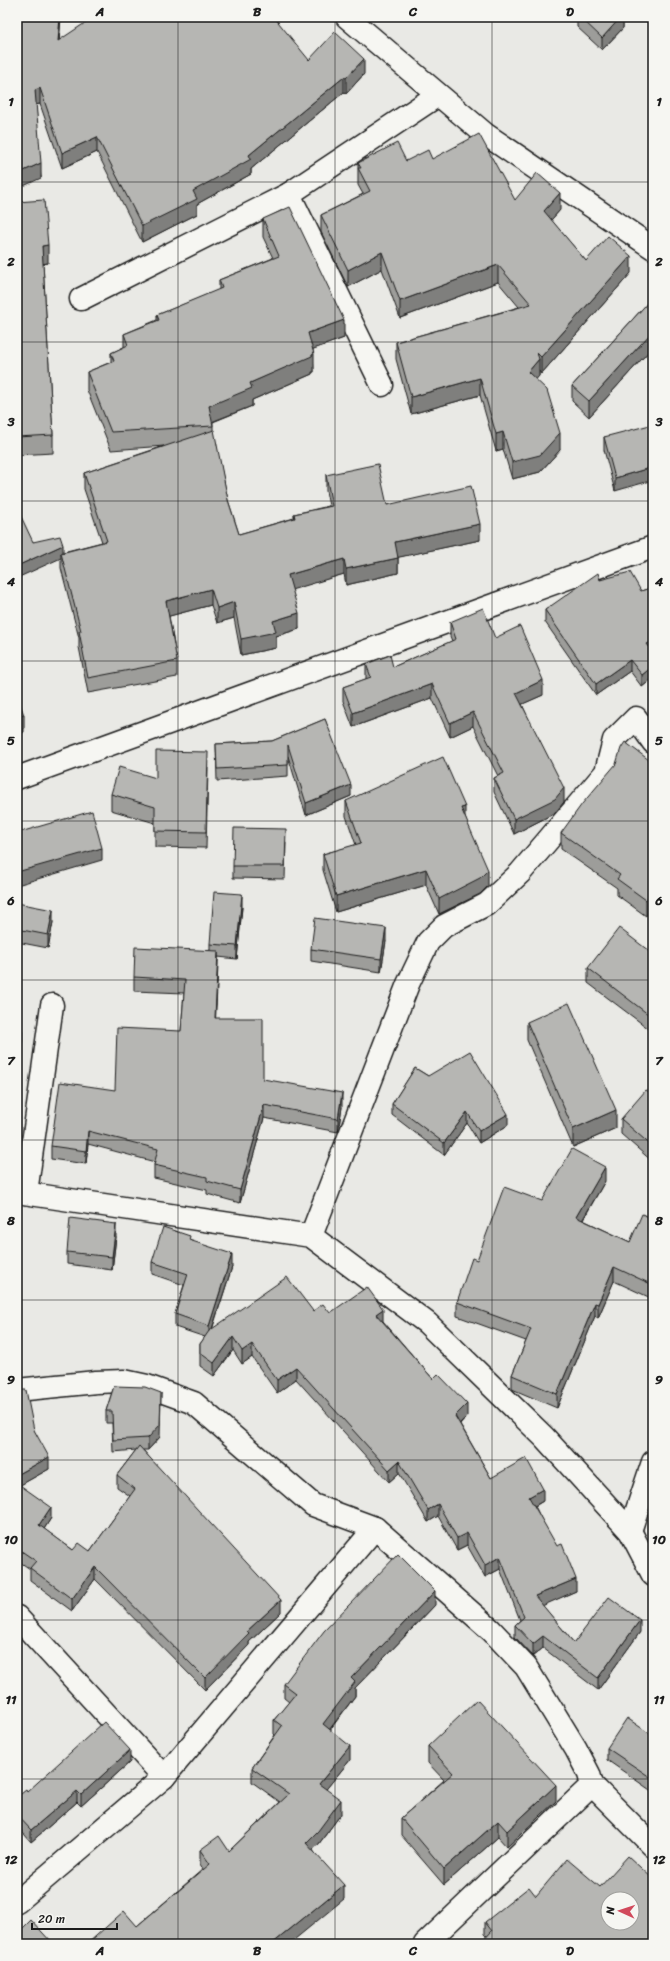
<svg xmlns="http://www.w3.org/2000/svg" width="670" height="1961" font-family="Sriracha,sans-serif">
  <style>
    .lines { fill: none; stroke-linecap: round; stroke-linejoin: round }
    .minor-casing { stroke: #1c1c1c; stroke-width: 25 }
    .minor { stroke: #f6f6f2; stroke-width: 22 }
    .wall { fill: #9d9d9a; stroke: #1c1c1c }
    .shaded-wall { fill: #7f7f7d; stroke: #1c1c1c }
    .building { fill: #b6b6b3; stroke: #1c1c1c; fill-rule: evenodd }
    .grid { fill: none; stroke: #1c1c1c; stroke-width: 1; stroke-opacity: 0.55 }
    .neatline { fill: none; stroke: #1c1c1c; stroke-width: 1.5 }
    .grid-label { font-size: 13px; text-anchor: middle; font-weight: bold; fill: #1c1c1c }
  </style>
  <rect width="100%" height="100%" fill="#e9e9e5"/>
  <filter id="ink" filterUnits="userSpaceOnUse"><feTurbulence type="fractalNoise" baseFrequency=".025" numOctaves="2"/><feDisplacementMap in="SourceGraphic" scale="8" xChannelSelector="R" yChannelSelector="G"/><feConvolveMatrix kernelMatrix="1 2 1 2 8 2 1 2 1" color-interpolation-filters="sRGB"/></filter>
  <g filter="url(#ink)">
    <g class="lines">
      <g class="minor-casing">
        <g id="minor">
          <polyline points="347,17 485,134 653,248"/>
          <polyline points="289,194 382,385"/>
          <polyline points="81,299 289,194 438,95"/>
          <polyline points="17,778 653,547"/>
          <polyline points="17,1192 311,1236 427,1323 544,1437 630,1531 653,1575"/>
          <polyline points="26,1193 52,1005"/>
          <polyline points="311,1236 408,984 428,942 444,926 487,904 520,873 606,772 614,740 636,718 653,742"/>
          <polyline points="17,1390 96,1382 124,1381 147,1386 194,1403 313,1505 375,1528 491,1630 526,1667 576,1749 589,1774 592,1785 653,1846"/>
          <polyline points="630,1531 653,1462"/>
          <polyline points="17,1617 164,1777"/>
          <polyline points="17,1902 164,1777 375,1528"/>
          <polyline points="425,1944 592,1785"/>
        </g>
      </g>
      <use href="#minor" class="minor"/>
    </g>
    <g class="wall">
      <polygon points="17,17 61,17 59,41 309,60 364,74 346,94 344,92 251,169 251,174 197,204 197,214 142,242 97,152 62,168 40,104 36,105 41,178"/>
      <polygon points="577,17 623,17 623,28 602,50 577,27"/>
      <polygon points="432,159 515,200 560,210 551,220 586,261 631,273 541,374 539,371 539,376 536,379 560,450 540,472 512,479 503,449 496,451 480,395 411,414 396,359 396,342 519,307 498,282 400,318 382,269 348,287 321,232 321,215 363,194 358,185 358,163 406,161"/>
      <polygon points="17,202 48,263 43,264 53,435 53,453 17,455"/>
      <polygon points="263,219 344,338 313,349 314,372 312,372 312,374 252,400 252,406 213,422 213,430 228,500 239,534 294,518 294,514 329,506 326,491 326,475 387,505 480,540 398,557 398,573 346,585 344,574 292,589 299,629 276,636 276,648 241,655 234,618 217,623 211,605 169,616 177,661 177,677 88,693 79,647 79,638 61,568 61,558 33,542 63,552 102,542 84,489 84,473 164,446 111,450 87,390 87,372 111,362 111,353 124,347 124,334 157,320 157,315 219,290 219,280 273,258 263,237"/>
      <polygon points="653,297 653,351 651,349 589,417 572,401 572,386"/>
      <polygon points="604,437 653,437 615,491 604,450"/>
      <polygon points="600,580 641,591 653,587 653,678 642,687 630,671 596,695 545,622 545,610"/>
      <polygon points="450,622 495,638 543,695 522,704 564,802 555,813 514,834 494,792 494,778 498,776 473,726 450,737 432,698 353,727 343,701 343,687 366,679 366,664 393,667 452,641 450,636"/>
      <polygon points="325,719 351,796 306,815 288,756 288,776 217,781 216,744 272,741"/>
      <polygon points="653,763 653,906 646,916 617,895 617,888 561,849 561,833"/>
      <polygon points="208,768 206,848 155,847 155,823 111,810 111,794 156,778"/>
      <polygon points="346,801 465,817 488,886 480,894 439,914 426,885 336,912 323,870 323,854 356,845 346,816"/>
      <polygon points="286,842 285,879 233,878 233,866"/>
      <polygon points="17,903 53,922 48,948 17,942"/>
      <polygon points="242,907 237,959 218,957 215,1018 263,1079 342,1107 338,1132 264,1118 240,1203 207,1194 207,1190 154,1178 154,1165 155,1162 88,1144 86,1164 51,1159 51,1146 115,1090 181,1031 184,993 134,991 134,977 210,950 210,944"/>
      <polygon points="386,941 381,972 311,961 311,949"/>
      <polygon points="653,954 653,1032 588,983 588,968"/>
      <polygon points="527,1022 616,1128 573,1147 527,1040"/>
      <polygon points="415,1068 508,1125 479,1143 467,1123 444,1155 392,1115 392,1104"/>
      <polygon points="653,1087 653,1162 621,1134 621,1119"/>
      <polygon points="605,1181 583,1220 630,1242 653,1219 653,1299 614,1281 598,1318 595,1316 557,1408 512,1389 512,1375 526,1341 457,1316 457,1302 477,1260 542,1201"/>
      <polygon points="116,1237 112,1270 67,1264 67,1252"/>
      <polygon points="190,1241 232,1267 212,1330 313,1311 383,1321 433,1379 467,1416 460,1424 491,1478 543,1501 535,1506 576,1591 542,1605 574,1643 640,1632 598,1690 543,1648 533,1656 515,1637 515,1625 520,1620 500,1569 485,1577 467,1545 457,1550 438,1516 428,1522 399,1473 389,1482 296,1379 277,1393 252,1357 242,1364 233,1350 214,1376 200,1366 200,1344 205,1337 175,1327 175,1314 184,1285 152,1274 152,1262"/>
      <polygon points="114,1386 160,1437 148,1450 143,1450 281,1612 249,1642 249,1645 205,1690 95,1579 72,1611 30,1580 30,1569 17,1560 17,1390 34,1430 49,1469 20,1485 51,1518 44,1529 73,1550 90,1551 130,1496 117,1487 117,1475 136,1450 113,1452 112,1423 106,1423 106,1411"/>
      <polygon points="435,1605 355,1688 355,1696 330,1730 350,1760 326,1789 341,1814 318,1845 313,1850 344,1899 137,1926 203,1869 200,1864 200,1850 229,1851 280,1802 252,1782 252,1768 275,1735 274,1734 274,1720 289,1702 284,1698 284,1684"/>
      <polygon points="653,1736 653,1792 607,1760 607,1748"/>
      <polygon points="428,1746 556,1801 507,1847 498,1837 444,1885 401,1835 401,1818 444,1780 428,1763"/>
      <polygon points="130,1762 81,1806 77,1802 31,1842 17,1826 17,1797 27,1792"/>
      <polygon points="600,1887 487,1936 485,1934 485,1922 536,1896"/>
    </g>
    <g class="shaded-wall">
      <polygon points="60,17 61,17 58,57 58,41"/>
      <polygon points="621,17 623,17 623,28 602,50 602,38"/>
      <polygon points="364,59 364,74 346,94 346,78"/>
      <polygon points="344,77 344,92 251,169 251,174 197,204 197,214 142,242 142,226 193,191 249,155"/>
      <polygon points="40,88 40,104 35,105 35,90"/>
      <polygon points="97,137 97,152 62,168 62,153"/>
      <polygon points="41,163 41,178 17,189 17,174"/>
      <polygon points="560,193 560,210 544,228 544,211"/>
      <polygon points="48,245 48,263 42,264 42,246"/>
      <polygon points="382,252 382,269 348,287 348,270"/>
      <polygon points="631,256 631,273 541,374 541,357"/>
      <polygon points="498,265 498,282 400,318 400,301"/>
      <polygon points="344,320 344,338 308,351 308,333"/>
      <polygon points="651,333 651,349 589,417 589,401"/>
      <polygon points="314,354 314,372 312,372 312,374 252,400 252,406 209,423 209,406 250,383"/>
      <polygon points="539,359 539,376 528,389 528,372"/>
      <polygon points="480,378 480,395 411,414 411,397"/>
      <polygon points="503,432 503,449 496,451 496,434"/>
      <polygon points="560,433 560,450 540,472 512,479 512,462"/>
      <polygon points="653,467 653,480 615,491 615,478"/>
      <polygon points="480,524 480,540 395,558 395,542"/>
      <polygon points="63,545 63,557 61,553 61,558 17,578 17,566"/>
      <polygon points="398,558 398,573 346,585 346,569"/>
      <polygon points="344,559 344,574 288,591 288,575"/>
      <polygon points="211,589 211,605 166,617 166,601"/>
      <polygon points="234,602 234,618 217,623 217,608"/>
      <polygon points="299,613 299,629 276,636 276,648 241,655 241,639 273,621"/>
      <polygon points="653,641 653,653 647,644"/>
      <polygon points="630,660 630,671 596,695 596,684"/>
      <polygon points="653,666 653,678 642,687 642,675"/>
      <polygon points="543,680 543,695 516,707 516,693"/>
      <polygon points="432,684 432,698 353,727 353,713"/>
      <polygon points="473,712 473,726 450,737 450,723"/>
      <polygon points="24,715 24,732 17,735 17,717"/>
      <polygon points="351,785 351,796 306,815 306,803"/>
      <polygon points="564,788 564,802 555,813 514,834 514,819"/>
      <polygon points="465,807 465,822 461,808"/>
      <polygon points="102,848 102,860 17,885 17,863"/>
      <polygon points="426,869 426,885 336,912 336,896"/>
      <polygon points="488,870 488,886 480,894 439,914 439,899"/>
      <polygon points="653,890 653,906 646,916 646,900"/>
      <polygon points="242,894 242,907 237,959 237,946"/>
      <polygon points="53,910 53,922 48,948 48,935"/>
      <polygon points="386,928 386,941 381,972 381,959"/>
      <polygon points="218,951 218,964 215,1032 215,1018"/>
      <polygon points="22,1030 22,1042 17,1050 17,1037"/>
      <polygon points="342,1093 342,1107 338,1132 338,1119"/>
      <polygon points="264,1105 264,1118 240,1203 240,1190"/>
      <polygon points="616,1110 616,1128 573,1147 573,1129"/>
      <polygon points="467,1112 467,1123 444,1155 444,1143"/>
      <polygon points="508,1114 508,1125 479,1143 479,1131"/>
      <polygon points="88,1131 88,1144 86,1164 86,1151"/>
      <polygon points="605,1167 605,1181 576,1231 576,1217"/>
      <polygon points="116,1224 116,1237 112,1270 112,1257"/>
      <polygon points="232,1254 232,1267 209,1338 209,1326"/>
      <polygon points="614,1267 614,1281 598,1318 598,1304"/>
      <polygon points="595,1303 595,1316 557,1408 557,1394"/>
      <polygon points="383,1309 383,1321 376,1326 376,1314"/>
      <polygon points="233,1337 233,1350 214,1376 214,1363"/>
      <polygon points="252,1344 252,1357 242,1364 242,1351"/>
      <polygon points="296,1367 296,1379 277,1393 277,1380"/>
      <polygon points="161,1393 160,1437 148,1450 148,1438"/>
      <polygon points="467,1404 467,1416 455,1428 455,1416"/>
      <polygon points="49,1457 49,1469 17,1487 17,1475"/>
      <polygon points="399,1461 399,1473 389,1482 389,1470"/>
      <polygon points="543,1489 543,1501 529,1509 529,1497"/>
      <polygon points="438,1504 438,1516 428,1522 428,1510"/>
      <polygon points="51,1507 51,1518 39,1537 39,1525"/>
      <polygon points="467,1533 467,1545 457,1550 457,1538"/>
      <polygon points="500,1557 500,1569 485,1577 485,1565"/>
      <polygon points="95,1567 95,1579 72,1611 72,1599"/>
      <polygon points="576,1579 576,1591 535,1609 535,1596"/>
      <polygon points="435,1591 435,1605 355,1688 355,1696 323,1738 323,1724 351,1678"/>
      <polygon points="281,1600 281,1612 249,1642 249,1645 205,1690 205,1678 247,1631"/>
      <polygon points="640,1620 640,1632 598,1690 598,1678"/>
      <polygon points="543,1636 543,1648 533,1656 533,1644"/>
      <polygon points="350,1746 350,1760 319,1798 319,1784"/>
      <polygon points="130,1750 130,1762 81,1806 81,1795"/>
      <polygon points="556,1785 556,1801 507,1847 507,1831"/>
      <polygon points="77,1791 77,1802 31,1842 31,1830"/>
      <polygon points="341,1800 341,1814 318,1845 306,1857 306,1843"/>
      <polygon points="498,1821 498,1837 444,1885 444,1869"/>
      <polygon points="344,1885 344,1899 289,1944 272,1944"/>
    </g>
    <g class="building">
      <polygon points="17,17 60,17 58,41 94,17 274,17 309,60 335,32 364,59 346,78 344,77 249,155 251,159 193,191 197,199 142,226 97,137 62,153 40,88 35,90 41,163 17,174"/>
      <polygon points="580,17 621,17 602,38"/>
      <polygon points="479,134 515,200 537,173 560,193 544,211 586,261 608,236 631,256 541,357 537,353 539,359 528,372 547,390 560,433 540,455 512,462 503,432 496,434 480,378 411,397 396,342 531,304 498,265 400,301 382,252 348,270 321,215 370,191 358,168 361,168 358,163 397,143 406,161 428,150 432,159"/>
      <polygon points="44,200 48,245 42,246 53,435 17,437 17,202"/>
      <polygon points="290,207 344,320 308,333 314,354 312,355 312,356 250,383 252,388 209,406 213,426 111,432 87,372 114,361 111,353 128,345 124,334 159,320 157,315 222,288 219,280 279,256 263,219"/>
      <polygon points="653,297 653,335 651,333 589,401 572,386"/>
      <polygon points="650,425 653,437 653,467 615,478 604,437"/>
      <polygon points="214,430 228,500 239,534 295,518 294,514 332,506 326,475 378,464 387,505 471,486 480,524 395,542 398,558 346,569 344,559 288,575 299,613 273,621 276,632 241,639 234,602 217,608 211,589 166,601 177,661 88,678 79,631 81,631 61,553 107,541 84,473"/>
      <polygon points="17,508 33,542 60,536 63,545 17,566"/>
      <polygon points="630,572 641,591 653,587 653,641 647,644 653,652 653,666 642,675 630,660 596,684 545,610 598,573 600,580"/>
      <polygon points="483,608 495,638 520,626 543,680 516,693 564,788 555,799 514,819 494,778 504,773 473,712 450,723 432,684 353,713 343,687 371,677 366,664 390,655 393,667 456,639 450,622"/>
      <polygon points="17,695 24,715 17,717"/>
      <polygon points="325,719 351,785 306,803 288,745 288,765 217,769 216,744 272,741"/>
      <polygon points="625,742 653,763 653,890 646,900 617,879 620,875 561,833 582,804 616,764 621,748"/>
      <polygon points="156,751 208,752 206,832 155,831 155,807 111,794 119,767 156,778"/>
      <polygon points="443,757 465,807 461,808 488,870 480,878 439,899 426,869 336,896 323,854 361,843 346,801"/>
      <polygon points="92,811 102,848 17,872 18,862 17,863 17,833"/>
      <polygon points="234,828 286,829 285,866 233,866"/>
      <polygon points="214,892 242,894 237,946 210,944"/>
      <polygon points="17,903 53,910 48,935 17,929"/>
      <polygon points="315,918 386,928 381,959 311,949"/>
      <polygon points="619,928 653,954 653,1018 588,968"/>
      <polygon points="135,947 218,951 215,1018 263,1018 263,1079 342,1093 338,1119 264,1105 240,1190 207,1181 207,1177 154,1165 158,1149 88,1131 86,1151 51,1146 60,1082 115,1090 117,1028 181,1031 185,980 134,977"/>
      <polygon points="569,1003 616,1110 573,1129 527,1022"/>
      <polygon points="17,1027 22,1030 17,1037"/>
      <polygon points="470,1051 508,1114 479,1131 467,1112 444,1143 392,1104 415,1068 428,1076"/>
      <polygon points="653,1087 653,1147 621,1119 646,1090 649,1092"/>
      <polygon points="572,1149 605,1167 576,1217 630,1242 642,1214 653,1219 653,1285 614,1267 598,1304 595,1303 557,1394 512,1375 531,1329 457,1302 472,1258 477,1260 504,1187 542,1201"/>
      <polygon points="70,1218 116,1224 112,1257 67,1252"/>
      <polygon points="163,1227 190,1236 189,1240 232,1254 209,1326 175,1314 188,1274 152,1262"/>
      <polygon points="287,1277 313,1311 323,1304 330,1313 367,1287 383,1309 376,1314 433,1379 438,1374 467,1404 455,1416 491,1478 526,1458 543,1489 529,1497 557,1546 562,1544 576,1579 535,1596 574,1643 609,1597 640,1620 598,1678 543,1636 533,1644 515,1625 524,1617 500,1557 485,1565 467,1533 457,1538 438,1504 428,1510 399,1461 389,1470 296,1367 277,1380 252,1344 242,1351 233,1337 214,1363 200,1353 200,1344 209,1331"/>
      <polygon points="114,1386 145,1387 161,1393 160,1425 148,1438 113,1440 112,1411 106,1411"/>
      <polygon points="17,1390 26,1390 34,1430 49,1457 17,1475"/>
      <polygon points="139,1446 281,1600 247,1631 249,1633 205,1678 95,1567 72,1599 30,1568 36,1561 17,1548 17,1483 51,1507 39,1525 73,1550 79,1543 90,1551 135,1489 117,1475"/>
      <polygon points="398,1554 435,1591 351,1678 355,1682 323,1724 350,1746 319,1784 341,1800 318,1831 306,1843 344,1885 272,1944 87,1944 124,1911 137,1926 210,1864 200,1850 219,1836 229,1851 289,1794 252,1768 282,1726 274,1720 296,1693 284,1684 324,1631"/>
      <polygon points="477,1700 556,1785 507,1831 498,1821 444,1869 401,1818 453,1773 428,1746"/>
      <polygon points="627,1718 653,1736 653,1779 607,1748"/>
      <polygon points="104,1722 130,1750 81,1795 77,1791 31,1830 17,1815 17,1797 26,1790 27,1792"/>
      <path d="M628 1856 653 1879V1944H480L492 1931 485 1922 529 1887 536 1896 567 1859 600 1887ZM608 1899H632V1923H608Z"/>
      <polygon points="31,1920 53,1944 17,1944 17,1934"/>
    </g>
  </g>
  <path class="grid" d="M178 17V1944M335 17V1944M492 17V1944M17 182H653M17 342H653M17 501H653M17 661H653M17 821H653M17 980H653M17 1140H653M17 1300H653M17 1460H653M17 1620H653M17 1779H653"/>
  <rect width="670" height="1961" fill="none" stroke="#f6f6f2" stroke-width="44"/>
  <g transform="translate(620 1911) rotate(273)"><circle r="19" fill="#f6f6f2" stroke="#9f9f9c"/>
  <path d="M0-3L7 15L0 10L-7 15Z" fill="#d1495b"/>
  <text y="-6" font-size="11" font-weight="bold" text-anchor="middle" fill="#1c1c1c">N</text>
  </g>
  <path d="M32 1923v6h85v-6" fill="none" stroke="#1c1c1c" stroke-width="2"/>
  <text x="38" y="1923" font-size="12" fill="#1c1c1c" stroke="#f6f6f2" stroke-width="3" paint-order="stroke">20 m</text>
  <rect x="22" y="22" width="626" height="1917" class="neatline"/>
  <g class="grid-label">
    <text x="100" y="16">A</text>
    <text x="257" y="16">B</text>
    <text x="413" y="16">C</text>
    <text x="570" y="16">D</text>
    <text x="11" y="106">1</text>
    <text x="659" y="106">1</text>
    <text x="11" y="266">2</text>
    <text x="659" y="266">2</text>
    <text x="11" y="426">3</text>
    <text x="659" y="426">3</text>
    <text x="11" y="586">4</text>
    <text x="659" y="586">4</text>
    <text x="11" y="745">5</text>
    <text x="659" y="745">5</text>
    <text x="11" y="905">6</text>
    <text x="659" y="905">6</text>
    <text x="11" y="1065">7</text>
    <text x="659" y="1065">7</text>
    <text x="11" y="1225">8</text>
    <text x="659" y="1225">8</text>
    <text x="11" y="1384">9</text>
    <text x="659" y="1384">9</text>
    <text x="11" y="1544">10</text>
    <text x="659" y="1544">10</text>
    <text x="11" y="1704">11</text>
    <text x="659" y="1704">11</text>
    <text x="11" y="1864">12</text>
    <text x="659" y="1864">12</text>
    <text x="100" y="1955">A</text>
    <text x="257" y="1955">B</text>
    <text x="413" y="1955">C</text>
    <text x="570" y="1955">D</text>
  </g>
</svg>
